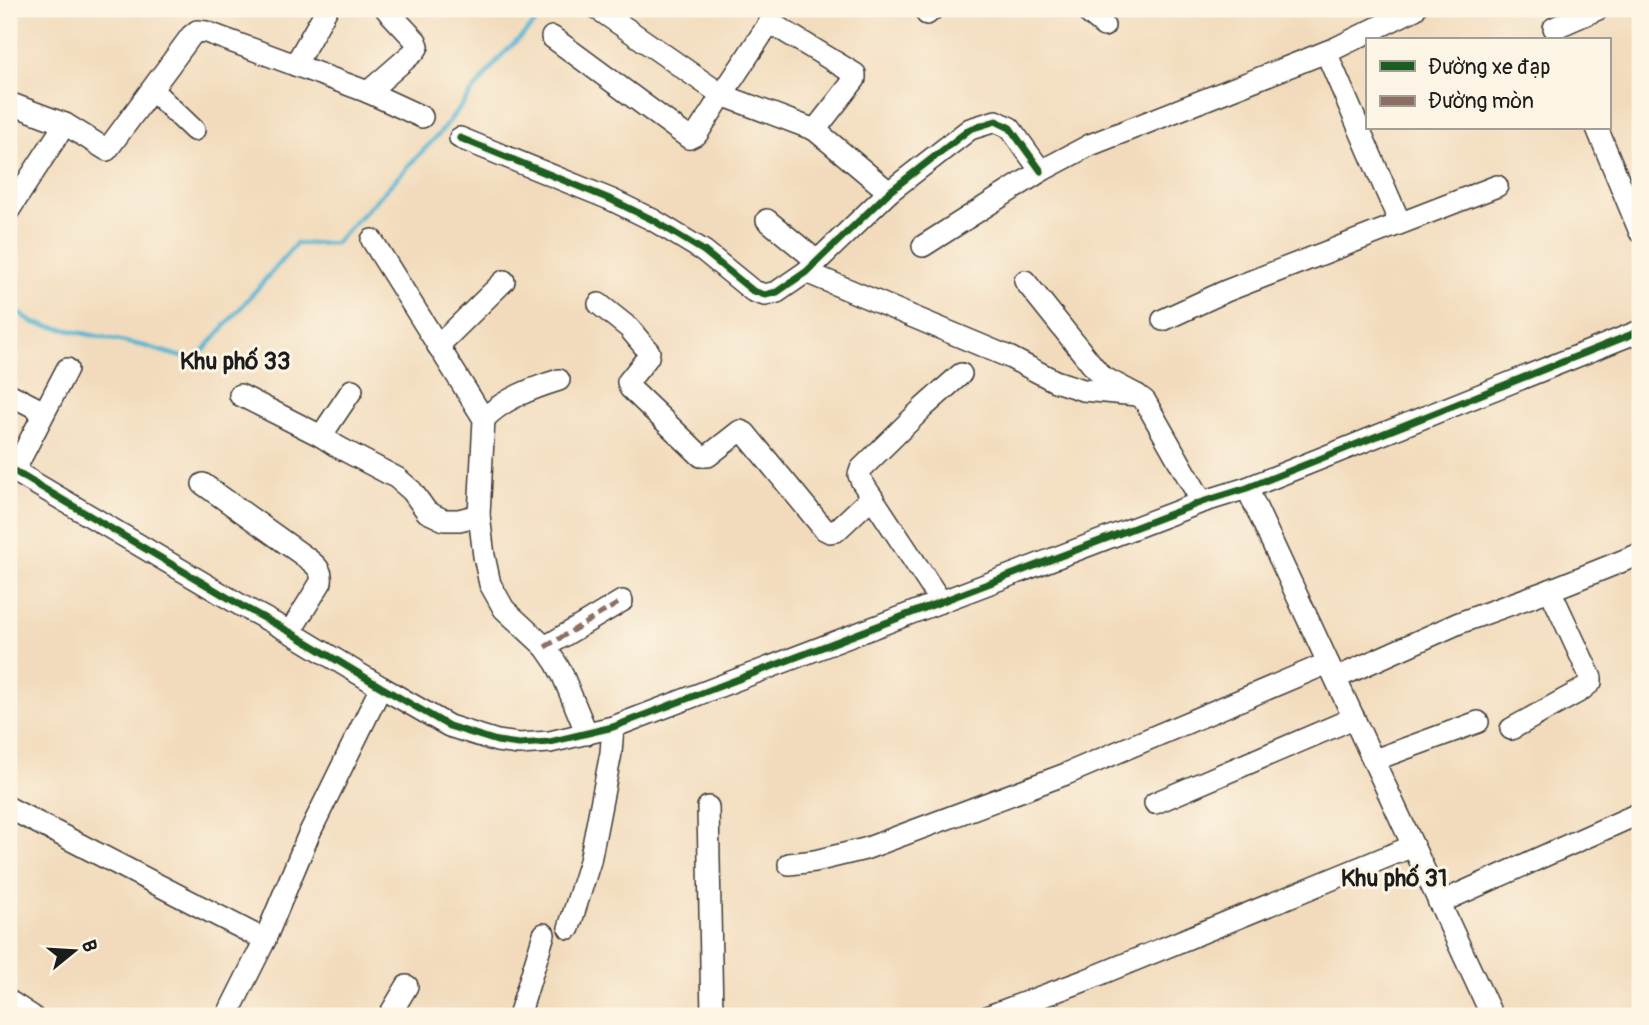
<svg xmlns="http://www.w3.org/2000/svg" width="1649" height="1025" font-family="Pangolin,sans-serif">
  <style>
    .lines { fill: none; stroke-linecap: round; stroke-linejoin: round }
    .stream { stroke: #52b4d1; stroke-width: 4.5 }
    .minor-casing { stroke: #3c3934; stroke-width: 24 }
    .minor { stroke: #fff; stroke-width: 21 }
    .quiet { stroke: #8d6e63; stroke-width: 5; stroke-dasharray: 10 5; stroke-linecap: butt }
    .cycleway-casing { stroke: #fcf5e5; stroke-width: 11 }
    .cycleway { stroke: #1b5e20; stroke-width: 7 }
    .labels { text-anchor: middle; stroke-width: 6; stroke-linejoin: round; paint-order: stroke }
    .quarter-label { font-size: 24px; font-weight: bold; fill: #1c1c1c; stroke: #fcf5e5 }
  </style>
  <rect width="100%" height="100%" fill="#fcf5e5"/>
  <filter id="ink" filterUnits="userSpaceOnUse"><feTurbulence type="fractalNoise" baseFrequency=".0143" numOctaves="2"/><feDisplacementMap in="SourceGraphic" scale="14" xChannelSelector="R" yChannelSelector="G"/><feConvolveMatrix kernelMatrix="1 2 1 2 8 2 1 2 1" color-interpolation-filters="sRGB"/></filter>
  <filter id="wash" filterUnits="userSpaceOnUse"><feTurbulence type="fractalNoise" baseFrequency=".00686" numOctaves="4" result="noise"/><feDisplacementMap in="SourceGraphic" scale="28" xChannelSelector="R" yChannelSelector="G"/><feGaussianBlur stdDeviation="1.57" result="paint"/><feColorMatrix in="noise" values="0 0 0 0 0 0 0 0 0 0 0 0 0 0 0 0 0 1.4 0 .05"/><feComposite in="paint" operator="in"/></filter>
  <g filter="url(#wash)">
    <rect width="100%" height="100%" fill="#f2dbbc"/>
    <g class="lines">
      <polyline class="stream" points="9,306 34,323 144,346 178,356 193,358 205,349 296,244 335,243 439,134 501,56 550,9"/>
    </g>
  </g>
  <g filter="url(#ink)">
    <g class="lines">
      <g class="minor-casing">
        <g id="minor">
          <polyline points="598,9 722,95 768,25 774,25 855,74 855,79 815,130"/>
          <polyline points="1084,9 1104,26"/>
          <polyline points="927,14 933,9"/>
          <polyline points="1554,28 1598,9"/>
          <polyline points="552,37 689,138 697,134 722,95 815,130 889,192"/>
          <polyline points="1326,52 1400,223"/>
          <polyline points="295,65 327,9"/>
          <polyline points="152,90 194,130"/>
          <polyline points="368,92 415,51 418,46 416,41 386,9"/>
          <polyline points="9,103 65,124 107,150 191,36 197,31 206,32 368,92 422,117"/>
          <polyline points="1597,128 1640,232"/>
          <polyline points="460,138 612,200 653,220 704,251 753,291 765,295 777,292 806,272 889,192 970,129 996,121 1010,128 1041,171"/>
          <polyline points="9,210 65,124"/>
          <polyline points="767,220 817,261"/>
          <polyline points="372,240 484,419 479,515 484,556 490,584 504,609 545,647 556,663 563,676 587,734"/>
          <polyline points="923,246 1041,171 1090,145 1336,48 1415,9"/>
          <polyline points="806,272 1009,357 1055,381 1083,390 1137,395"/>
          <polyline points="1025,281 1101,376 1137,395 1145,401 1202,502"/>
          <polyline points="599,304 629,328 649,352 648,357 628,382 630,388 701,456 708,456 740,431 745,433 824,529 830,532 836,531 872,497"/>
          <polyline points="1163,320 1226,291 1497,186"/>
          <polyline points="438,346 504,281"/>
          <polyline points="9,394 44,412"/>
          <polyline points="240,395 321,436 338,447 397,478 412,491 427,512 444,520 459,520 479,515"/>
          <path d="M484 419C503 399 533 388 559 380"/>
          <polyline points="321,436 352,390"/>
          <polyline points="9,468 242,606 290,632 381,687 449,726 497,741 519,744 550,742 613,727 1202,502 1247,488 1640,331"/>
          <polyline points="14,471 67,369"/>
          <path d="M203 484 304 556C314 564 323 569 321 582L290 632"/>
          <polyline points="1247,488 1492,1016"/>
          <polyline points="941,602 862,482 859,475 861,469 924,407 961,374"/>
          <polyline points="545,647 622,601"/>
          <polyline points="1336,678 1459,623 1550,590 1640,554"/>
          <polyline points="1511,729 1580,691 1591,682 1591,678 1550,590"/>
          <polyline points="1374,760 1478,722"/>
          <polyline points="1155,803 1354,718"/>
          <polyline points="708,807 712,1016"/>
          <polyline points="9,808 265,940"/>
          <polyline points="789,864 815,861 865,849 1066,774 1328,663"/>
          <polyline points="1439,903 1640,813"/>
          <polyline points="569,928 590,861 611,753 613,727"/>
          <polyline points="9,1001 32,1016"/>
          <polyline points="227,1016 263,944 309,834 381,687"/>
          <polyline points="389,1016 407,986"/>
          <polyline points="519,1016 544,934"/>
          <polyline points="989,1016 1086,980 1413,846"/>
        </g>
      </g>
      <use href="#minor" class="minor"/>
      <polyline class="quiet" points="545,647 622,601"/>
      <g class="cycleway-casing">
        <g id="cycleway">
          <polyline points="460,138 612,200 653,220 704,251 753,291 765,295 777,292 806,272 889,192 970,129 996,121 1010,128 1041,171"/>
          <polyline points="9,468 242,606 290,632 381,687 449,726 497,741 519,744 550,742 613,727 1202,502 1247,488 1640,331"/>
        </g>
      </g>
      <use href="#cycleway" class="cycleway"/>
    </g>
  </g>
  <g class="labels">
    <g class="quarter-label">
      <text x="235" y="369">Khu phố 33</text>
      <text x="1394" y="886">Khu phố 31</text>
    </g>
  </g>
  <rect width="1649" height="1025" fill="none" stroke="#fcf5e5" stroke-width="35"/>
  <rect x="1366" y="38" width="245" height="91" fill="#fcf5e5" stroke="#a29e95" stroke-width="2"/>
  <rect x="1380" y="61" width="35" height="10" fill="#1b5e20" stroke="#a29e95" stroke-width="2"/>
  <text x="1428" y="74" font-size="21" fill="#1c1c1c">Đường xe đạp</text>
  <rect x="1380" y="96" width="35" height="10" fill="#8d6e63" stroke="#a29e95" stroke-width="2"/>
  <text x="1428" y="108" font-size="21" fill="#1c1c1c">Đường mòn</text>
  <g transform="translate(74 951) rotate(72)" stroke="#fcf5e5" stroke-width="5" paint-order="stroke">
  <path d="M0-5L12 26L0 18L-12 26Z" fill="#1c1c1c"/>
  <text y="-10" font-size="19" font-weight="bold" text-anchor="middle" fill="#1c1c1c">B</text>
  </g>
</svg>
